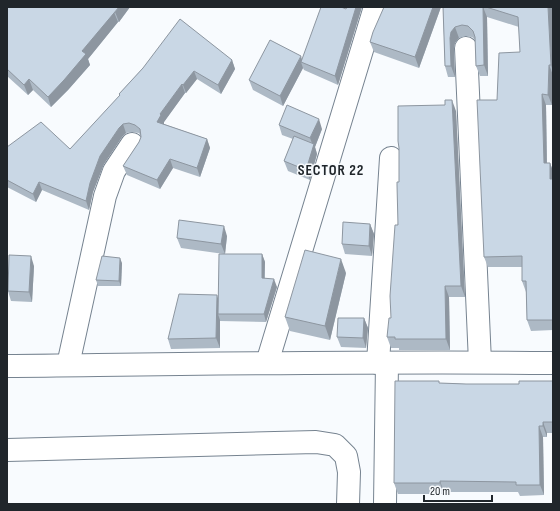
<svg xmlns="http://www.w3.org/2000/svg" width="560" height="511" font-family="'Sofia Sans Condensed',sans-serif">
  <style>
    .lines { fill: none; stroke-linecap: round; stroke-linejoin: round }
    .minor-casing { stroke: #768390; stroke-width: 24 }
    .minor { stroke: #fff; stroke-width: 22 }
    .wall { fill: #adb9c5 }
    .shaded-wall { fill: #8d96a0 }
    .building { fill: #c9d7e5; stroke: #8d96a0 }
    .labels { text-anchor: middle; stroke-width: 3; stroke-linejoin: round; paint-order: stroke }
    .district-label { font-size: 15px; font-weight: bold; letter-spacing: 1px; fill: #20262b; stroke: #f8fbfe }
  </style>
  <rect width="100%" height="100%" fill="#f8fbfe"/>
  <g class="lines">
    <g class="minor-casing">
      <g id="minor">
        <polyline points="466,48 480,362"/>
        <polyline points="267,363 375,7"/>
        <polyline points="378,363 391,158"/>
        <polyline points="68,365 105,196 114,171 132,144"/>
        <path d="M7 366C189 364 371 361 553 363"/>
        <polyline points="7,450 316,442 335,445 346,456 349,472 348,504"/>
        <polyline points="385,504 387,363"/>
      </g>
    </g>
    <use href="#minor" class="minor"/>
  </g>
  <g class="wall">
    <polygon points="7,7 130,7 119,22 118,22 88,59 90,65 68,90 51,107 33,90 28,95 7,76"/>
    <polygon points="347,7 362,7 338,85 304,70 303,68 283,106 253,90 249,80 302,59 346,9"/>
    <polygon points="384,7 441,7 419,68 374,52 370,42"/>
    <polygon points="443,7 552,7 553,35 553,82 552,105 546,105 547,163 550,163 553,171 553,330 531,331 527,320 526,292 522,281 522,267 488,267 484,257 497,100 520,52 519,27 487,17 488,76 480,76 476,66 475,40 472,37 466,36 459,38 455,43 454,49 455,77 448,77 445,66"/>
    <polygon points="232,60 235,69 221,94 197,79 186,93 185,93 164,122 164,124 207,139 210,148 200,177 173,168 160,189 127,175 123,166 139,142 141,137 139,133 132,132 126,133 122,137 104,164 93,192 89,210 42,190 36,202 7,187 7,147 70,149 120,96 119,94 143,68"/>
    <polygon points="456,111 465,297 449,297 450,350 399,350 399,348 391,348 387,337 391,318 398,225 399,182"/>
    <polygon points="279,125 322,129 315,147 317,154 310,180 288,171 284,161 293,139 282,135"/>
    <polygon points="370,224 374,234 372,256 345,254 342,244"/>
    <polygon points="227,236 225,254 262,254 265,262 265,279 277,287 266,322 220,321 220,320 220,348 171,349 168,339 218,299 224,254 181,248 177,238"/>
    <polygon points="122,263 121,286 98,286 96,280"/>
    <polygon points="34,266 32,302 11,301 8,291"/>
    <polygon points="346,273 330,340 290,331 285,317"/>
    <polygon points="364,318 368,328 366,348 341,347 337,337"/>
    <polygon points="553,381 553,433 547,433 547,437 543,437 544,495 520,496 518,492 444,492 444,494 398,494 394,483 440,383 466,384 519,384"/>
  </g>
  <g class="shaded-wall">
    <polygon points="119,7 130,7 119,22 115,12"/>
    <polygon points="356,7 362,7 338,85 335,76"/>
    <polygon points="433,7 441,7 419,68 415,57"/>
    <polygon points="483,7 487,17 488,76 484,65"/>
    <polygon points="548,7 552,7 553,35 553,71 551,65"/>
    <polygon points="114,12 118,22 88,59 90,65 68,90 51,107 48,97 82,51"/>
    <polygon points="455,27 459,38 455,43 454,49 455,77 451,66 450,38 451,32"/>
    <polygon points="301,56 303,63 301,62 303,68 283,106 280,96"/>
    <polygon points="232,60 235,69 221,94 218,85"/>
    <polygon points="549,65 553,75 552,105 548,95"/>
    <polygon points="194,71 197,79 186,93 183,85"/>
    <polygon points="29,79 33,90 28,95 24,85"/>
    <polygon points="182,84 185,93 164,122 164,124 160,131 157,122 160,114"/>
    <polygon points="542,94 546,105 547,173 544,163"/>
    <polygon points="452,100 456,111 465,297 461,286"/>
    <polygon points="319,119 322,129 315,147 317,154 310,180 306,170 313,146 310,138"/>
    <polygon points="123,124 126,133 122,137 104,164 93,192 89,210 86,201 90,183 100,156 119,128"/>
    <polygon points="207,139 210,148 200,177 197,168"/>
    <polygon points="170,159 173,168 160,189 157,180"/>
    <polygon points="550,163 553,171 553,187 550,179"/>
    <polygon points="39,182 42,190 36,202 33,194"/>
    <polygon points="370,224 374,234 372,256 369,246"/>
    <polygon points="224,226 227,236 225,254 221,244"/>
    <polygon points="262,254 265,262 264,286 262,278"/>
    <polygon points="31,256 34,266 32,302 29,292"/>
    <polygon points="120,258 122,263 121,286 119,281"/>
    <polygon points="341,259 346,273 330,340 325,326"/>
    <polygon points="274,279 277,287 266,322 264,314"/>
    <polygon points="445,286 449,297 450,350 446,339"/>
    <polygon points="217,295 220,305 218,314 220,320 220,348 216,338"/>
    <polygon points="364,318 368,328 366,348 363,338"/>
    <polygon points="543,422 547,433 547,437 543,426"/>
    <polygon points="539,426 543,437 544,495 540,485"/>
    <polygon points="440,481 444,492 444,494 440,483"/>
  </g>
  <g class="building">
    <polygon points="7,7 119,7 82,51 86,54 64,80 48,97 29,79 24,85 7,69"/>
    <polygon points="321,7 341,7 346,9 347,7 356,7 335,76 301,62"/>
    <polygon points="384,7 433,7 415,57 370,42 373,32"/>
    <polygon points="443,7 483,7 484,65 476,66 475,37 473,31 468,26 462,25 455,27 451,32 450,38 451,66 445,66"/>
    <polygon points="486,7 548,7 551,65 549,65 548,95 542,94 544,163 550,163 550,179 553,179 553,320 527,320 526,281 522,281 522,256 484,257 477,100 497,100 499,53 520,52 518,17"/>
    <polygon points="180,19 232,60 218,85 194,71 183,85 182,84 160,114 161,115 157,122 207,139 197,168 170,159 157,180 123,166 139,142 141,137 140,129 135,125 129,123 123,124 119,128 100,156 90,183 86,201 39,182 33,194 7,180 7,147 41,122 70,149 120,95 119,94 143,68"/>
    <polygon points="270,40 301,56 280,96 249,80"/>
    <polygon points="445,100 452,100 461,286 445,286 446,339 395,339 395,337 387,337 389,318 391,318 390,296 395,225 398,225 397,185 397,182 399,182 399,148 398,141 398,106 445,105"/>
    <polygon points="287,105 319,119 310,138 279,125"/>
    <polygon points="294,136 314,144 306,170 284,161"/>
    <polygon points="179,220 224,226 221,244 177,238"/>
    <polygon points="343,222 370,224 369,246 342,244"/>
    <polygon points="305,250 341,259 325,326 285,317"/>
    <polygon points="219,254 262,254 262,278 274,279 264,314 218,314"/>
    <polygon points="9,255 31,256 29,292 8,291"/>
    <polygon points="102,256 120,258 119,281 96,280"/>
    <polygon points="179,294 217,295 216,338 168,339"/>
    <polygon points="338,318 364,318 363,338 337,337"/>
    <polygon points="395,381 439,381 439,383 466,384 519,384 519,381 553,381 553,422 543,422 543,426 539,426 540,485 516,485 516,482 440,481 440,483 394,483"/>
  </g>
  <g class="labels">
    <g class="district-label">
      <text x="331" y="175">SECTOR 22</text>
    </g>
  </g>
  <rect width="560" height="511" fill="none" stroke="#20262b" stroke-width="16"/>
  <path d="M424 495v6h68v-6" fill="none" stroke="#20262b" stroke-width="2"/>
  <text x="430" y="495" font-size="12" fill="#20262b" stroke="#f8fbfe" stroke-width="3" paint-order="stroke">20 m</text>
</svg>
